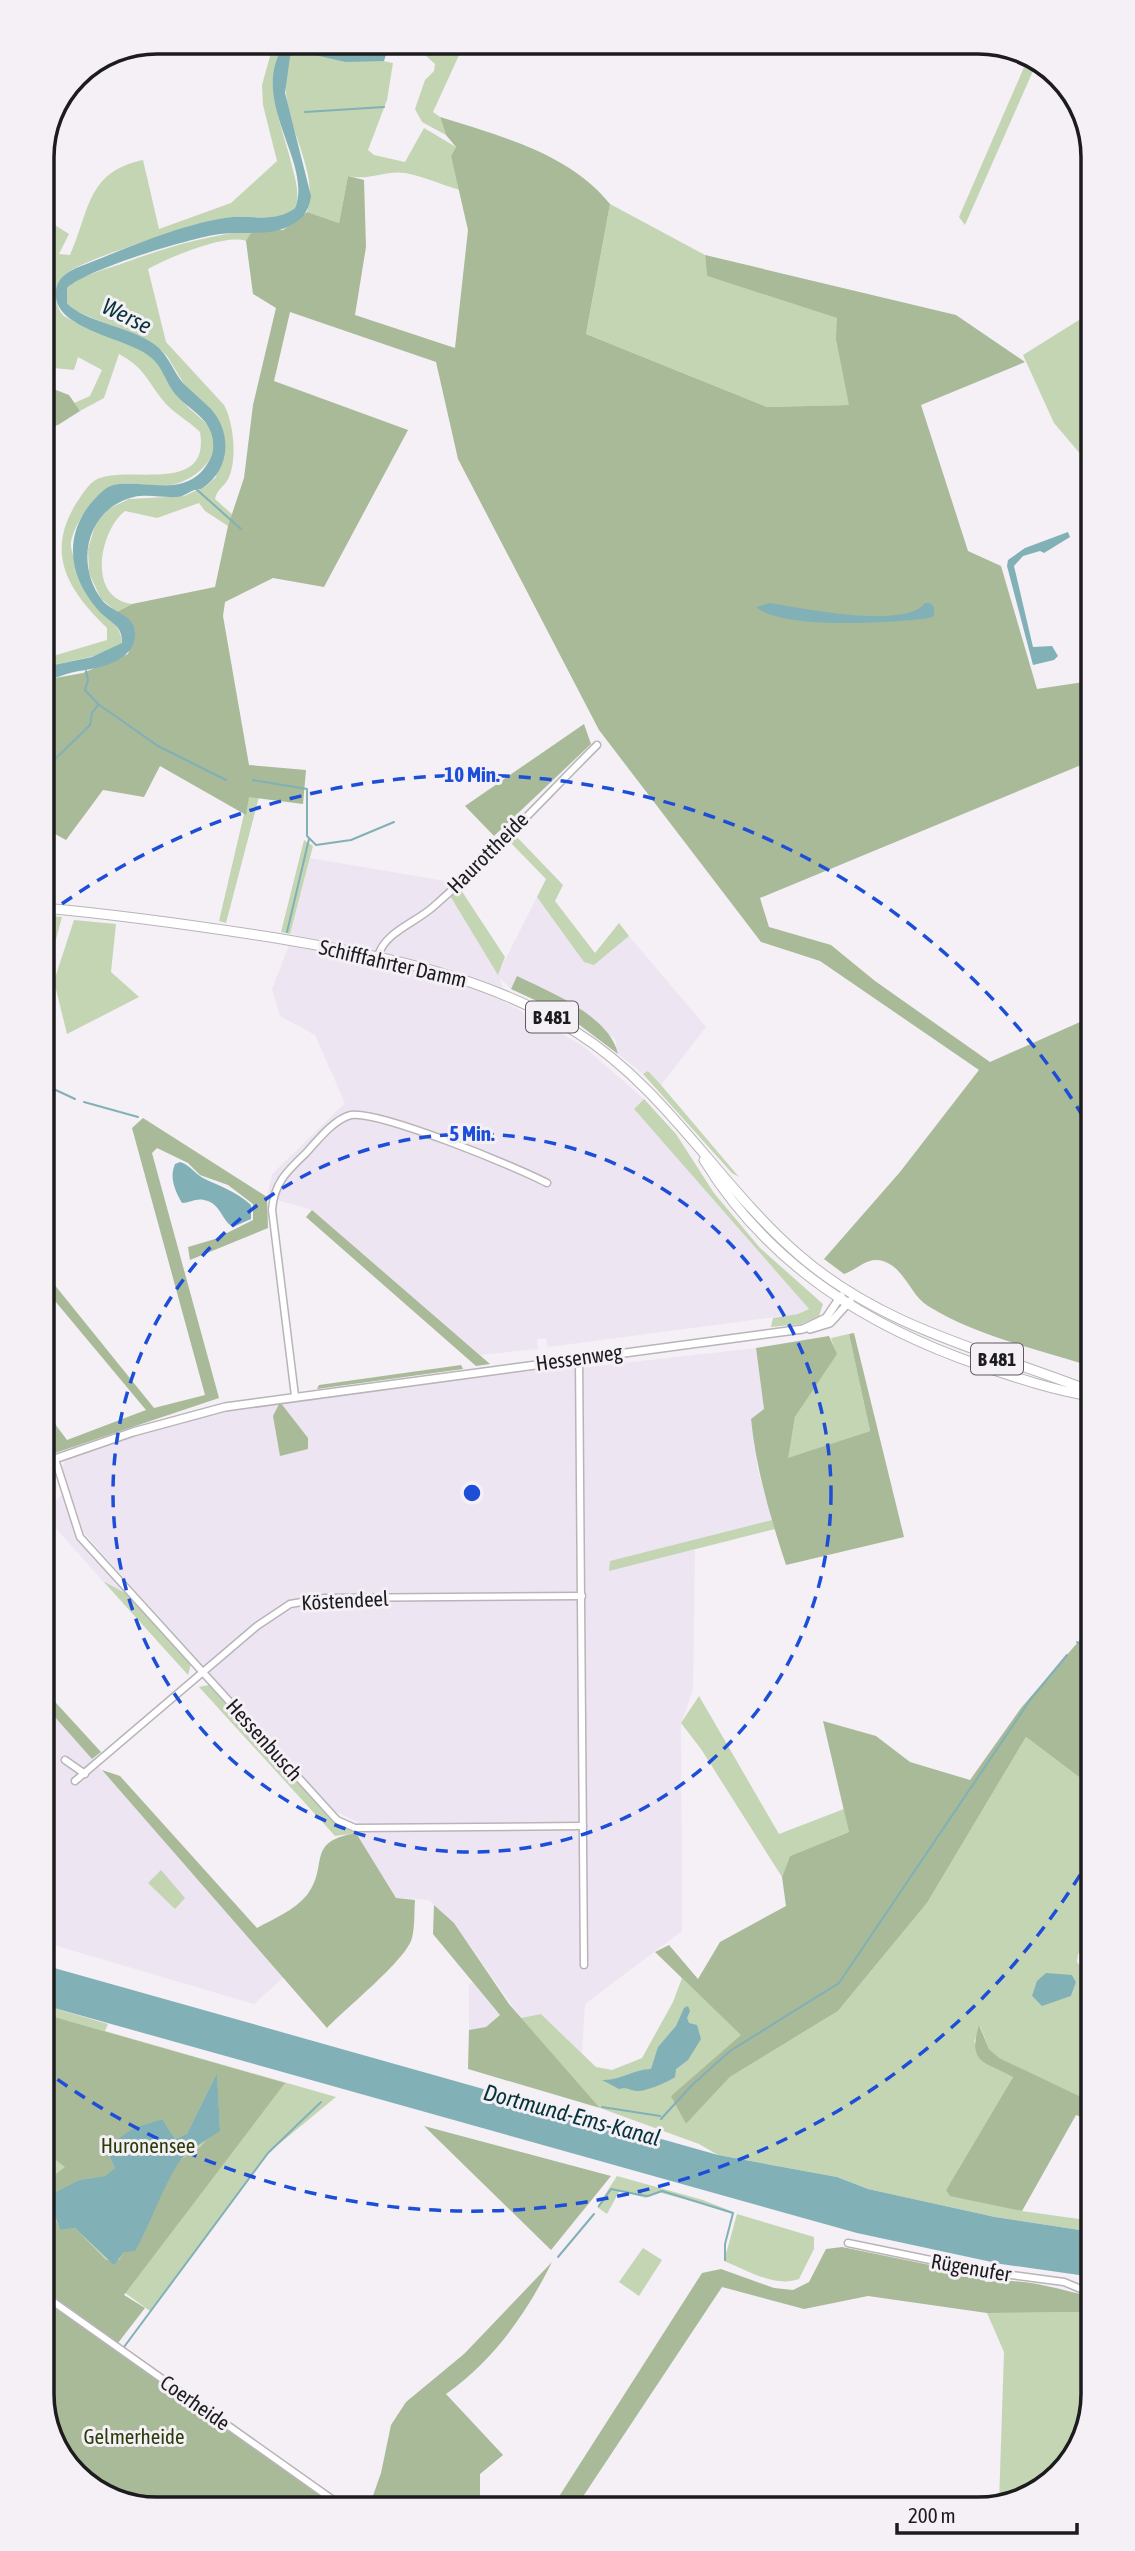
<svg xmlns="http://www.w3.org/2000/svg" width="1135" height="2551" font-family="'Asap Condensed',sans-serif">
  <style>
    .built { fill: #eee5f2 }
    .green { fill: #c4d5b4; fill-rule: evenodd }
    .forest { fill: #a8ba98 }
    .water { fill: #81b0b7 }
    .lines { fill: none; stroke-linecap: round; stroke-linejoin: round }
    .stream { stroke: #81b0b7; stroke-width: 2 }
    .minor-casing { stroke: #b8b4b9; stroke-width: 9 }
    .tertiary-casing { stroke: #b8b4b9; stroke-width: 10 }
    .primary-casing { stroke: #b8b4b9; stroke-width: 11 }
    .minor { stroke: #fff; stroke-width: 6 }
    .tertiary { stroke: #fff; stroke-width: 7 }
    .primary { stroke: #fff; stroke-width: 9 }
    .ring { fill: none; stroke: #1d4ed8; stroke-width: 3.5; stroke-dasharray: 12 9 }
    .labels { text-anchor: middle; stroke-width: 6; stroke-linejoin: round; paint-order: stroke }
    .shield { fill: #f4f0f6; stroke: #5d5b5e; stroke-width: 2 }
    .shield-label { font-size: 19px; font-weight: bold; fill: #1c1b1d }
    .street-label { font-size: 21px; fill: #1c1b1d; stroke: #f4f0f6 }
    .park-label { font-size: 21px; fill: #283d08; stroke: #f4f0f6 }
    .water-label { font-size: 23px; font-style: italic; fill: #05343a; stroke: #f4f0f6 }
    .rim { fill: none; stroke: #1c1b1d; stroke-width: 3.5 }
    .centre { fill: #1d4ed8; stroke: #f4f0f6; stroke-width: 3.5 }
    .ring-label { font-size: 21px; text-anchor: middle; font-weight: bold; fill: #1d4ed8; stroke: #f4f0f6; stroke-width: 6; stroke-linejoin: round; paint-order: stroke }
  </style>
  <rect width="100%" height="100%" fill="#f4f0f6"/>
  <g class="built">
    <polygon points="310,858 451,882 450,897 498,974 537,897 594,965 629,936 706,1027 661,1085 648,1071 643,1074 618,1054 615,1039 518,977 511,989 499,977 505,993 503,1001 582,1045 644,1099 634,1109 809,1309 798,1314 548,1347 546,1338 537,1339 538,1349 480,1355 312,1210 267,1197 272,1174 345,1103 315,1035 280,1016 272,989 289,945 364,958 373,949 290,934"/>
    <polygon points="756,1348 764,1409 751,1419 758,1471 772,1520 610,1562 695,1550 693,1689 681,1724 682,1931 585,2004 582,2053 541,2014 521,2018 454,1923 429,1900 396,1898 356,1833 358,1822 330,1809 84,1533 62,1468 65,1461 73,1457 168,1425 260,1403 577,1364 588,1367"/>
    <polygon points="63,1495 79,1539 127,1594 103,1581 46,1517 46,1507"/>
    <polygon points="46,1707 284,1977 254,2004 47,1943"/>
    <polygon points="472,1982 500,2015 486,2027 469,2030 469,1985"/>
  </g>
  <g class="green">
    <path d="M274 42H286C258 81 284 128 293 170 296 182 300 196 295 208 276 223 254 215 232 217 208 220 83 259 67 273 54 283 52 304 64 316 89 332 121 338 147 354 165 365 170 389 185 404 192 412 202 418 208 426 229 456 191 485 164 486 149 487 129 480 115 485 97 491 74 523 71 542 70 549 74 557 76 563 78 574 80 583 86 593 97 609 122 623 122 643L99 655 44 667V651L53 656 107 640V628C69 591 44 554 77 502 84 492 90 480 103 477 138 468 210 492 200 432 188 420 171 412 161 398 146 378 143 367 119 354L104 398 80 411 74 403 90 396 102 370 78 357 74 370 43 367 42 217 69 234 59 254 70 255C90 211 86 172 143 160L159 229 231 203 277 161 263 105 262 85Z"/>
    <polygon points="444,42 465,42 433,112 440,117 446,135 422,122 415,109 425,80 434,71 435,64 425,55"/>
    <path d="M304 51 345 62 374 59 393 63 387 100 368 150 374 155 405 162 424 128 456 147 451 156 460 190C442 185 423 176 405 173 385 170 370 181 348 176L339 223 307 212C323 167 270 110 290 57Z"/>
    <polygon points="1028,58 1037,62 965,225 959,217"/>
    <polygon points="610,204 705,255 707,276 838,318 837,339 850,405 767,407 586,334"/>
    <path d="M252 231 246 241C225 233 168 258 148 269L166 342 224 405C234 423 238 463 227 481 222 488 217 490 215 499L234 516 228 526 205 511 199 503 157 518 125 511C100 530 86 598 132 604L117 612 101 599 89 573 88 549 96 522 110 508 129 499 184 496 206 486 216 477 223 431 212 411 184 384 167 356 154 344 76 311 67 303V288C81 275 103 270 121 264 165 248 205 235 252 231Z"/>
    <polygon points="1087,315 1088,463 1054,423 1023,355"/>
    <polygon points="248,797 259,797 226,923 219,921"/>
    <polygon points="515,835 563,885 555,901 595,953 619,923 629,936 594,965 584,962 537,897 546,879 507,839"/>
    <polygon points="304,840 313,846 290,934 281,932"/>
    <polygon points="459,887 505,957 498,975 450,896"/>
    <polygon points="44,915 62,917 51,958 44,957"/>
    <polygon points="74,920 116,924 111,972 139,997 67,1034 54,981"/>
    <polygon points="648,1071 661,1085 739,1177 732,1173 643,1074"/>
    <polygon points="644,1099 676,1134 714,1193 760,1248 823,1304 819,1316 801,1324 771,1327 773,1318 798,1314 809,1309 634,1109"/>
    <polygon points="849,1334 870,1431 787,1459 795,1417 836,1354 831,1338"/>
    <polygon points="772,1520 775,1529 609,1571 610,1561"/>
    <polygon points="103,1581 127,1594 191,1664 188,1675"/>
    <polygon points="209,1685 337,1825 356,1833 335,1836 199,1687"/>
    <polygon points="699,1696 779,1834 844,1809 849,1832 790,1856 782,1877 701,1749 681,1723"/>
    <path d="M1026 1737 1091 1786 1092 1943 1078 1954 1077 1962 1092 1980V2102L998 2058 989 2049 980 2026 974 2042 1013 2077 946 2190 1022 2211 1093 2221V2232L995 2217 868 2189 837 2177 718 2155 699 2144 600 2108 521 2018 541 2014 596 2067 612 2070 642 2058 673 2002 682 1978 742 2035 672 2096 686 2124 730 2077 838 2011 927 1903ZM1072 1975 1076 1982 1071 1996 1042 2005 1032 1996Z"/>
    <polygon points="161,1870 185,1898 175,1909 148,1883"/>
    <polygon points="47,2006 108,2024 105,2031 336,2097 267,2154 150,2311 48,2237"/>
    <polygon points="617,2176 703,2200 736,2213 658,2192 646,2198 620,2190 607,2214 597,2207"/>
    <path d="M737 2214 814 2237V2249L799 2279C775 2288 747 2270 724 2261Z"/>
    <polygon points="643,2248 662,2260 639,2296 619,2282"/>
    <polygon points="1093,2312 1093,2395 1069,2464 1015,2503 999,2503 1004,2352 987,2313"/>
  </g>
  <g class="forest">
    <path d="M440 117C500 136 569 153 610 204L586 334 767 407 849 405 836 339 837 318 707 276 705 255 956 315 1025 362 921 405 968 551 1001 566 1037 689 1084 682 1088 700 1089 768 1086 763 760 898 769 927 831 945 875 981 990 1062 1089 1018 1090 1366C1037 1349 976 1336 928 1306 910 1295 905 1268 883 1261 868 1256 858 1269 844 1274L824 1259 900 1172 979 1070 820 961 761 942 599 730 458 459 436 362 290 312 274 381 408 430 324 587 273 578 225 602 223 616 249 765 306 770 303 804 249 797 246 815 160 766 144 797 103 790 66 840 44 828V680L83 673 128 654 135 631 131 622 117 612 132 604 215 587 228 526 244 478 253 405 276 308 253 294 246 241 252 231 283 230 307 212 339 223 348 176 364 180 366 247 355 315 455 348 468 230 451 156 456 147 446 135Z"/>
    <polygon points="43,385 69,395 80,411 58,425 43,428"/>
    <polygon points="584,724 591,744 494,836 465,806"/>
    <path d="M517 976C550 992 610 1016 618 1054L565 1014 511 989Z"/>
    <polygon points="143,1118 267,1197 268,1228 190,1260 188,1247 215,1239 253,1220 253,1204 228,1185 200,1175 188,1163 157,1148 152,1153 219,1398 46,1456 46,1412 67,1440 146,1410 45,1289 45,1273 154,1408 205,1395 132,1128"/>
    <polygon points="312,1210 490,1364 476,1366 306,1217"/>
    <path d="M854 1333 904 1537 786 1565C770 1516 756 1469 751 1419L764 1409 756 1348 829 1336 837 1354 795 1417 788 1458 870 1431 849 1334Z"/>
    <polygon points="461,1365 463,1369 317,1389 319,1385"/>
    <polygon points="280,1402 308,1438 308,1449 280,1456 273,1416"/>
    <polygon points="1091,1627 1091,1660 1085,1668 1091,1674 1091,1786 1026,1737 927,1903 838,2011 730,2077 686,2124 671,2096 741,2035 655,1952 669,1945 698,1979 720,1942 786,1906 782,1877 790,1856 849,1832 823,1721 876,1736 910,1762 970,1780 1021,1708"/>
    <polygon points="46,1692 101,1752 92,1759 46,1707"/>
    <path d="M102 1770 120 1776 257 1928C273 1919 295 1910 307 1895 330 1865 304 1842 356 1833L396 1898 415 1900C414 1912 415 1927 412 1938 407 1959 346 2008 327 2028Z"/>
    <polygon points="434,1905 454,1923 509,2004 600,2108 468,2069 469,2030 486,2027 500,2015 433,1934"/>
    <polygon points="47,2015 285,2083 124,2295 145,2308 118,2343 48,2293 48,2202 60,2230 75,2228 106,2260 119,2260 180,2160 200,2147 214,2132 220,2131 217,2073 187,2134 175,2139 162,2119 134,2128 108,2153 115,2168 105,2176 79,2180 48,2196 48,2180 65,2167 48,2154"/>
    <path d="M979 2025 989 2049 999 2058 1092 2102V2121L1076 2115 1022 2211 950 2196 946 2190 1013 2077C985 2061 967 2065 979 2025Z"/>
    <polygon points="424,2126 611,2176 551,2250"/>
    <path d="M842 2247 979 2275 986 2282C1023 2277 1057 2289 1093 2297V2312L987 2313 868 2296 804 2309 722 2287 582 2498 617 2506H553L702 2273 721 2269 774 2288 793 2290 809 2282 826 2249Z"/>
    <path d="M552 2262C526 2314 494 2360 446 2394L503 2455 480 2474V2503L477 2506 369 2507 381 2473 391 2425 406 2402 464 2354Z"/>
    <polygon points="48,2302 342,2507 149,2509 87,2485 48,2431"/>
  </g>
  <g class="water">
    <path d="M286 42H390L384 61 345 62 298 51 290 57 285 93 311 196C309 213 300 222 285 228 267 236 240 231 220 234 190 238 87 269 67 288V303C84 322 131 327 154 344 169 355 172 370 183 383 192 392 202 400 211 409 233 434 230 471 201 489 192 488 187 496 177 497 163 498 148 494 134 497 87 508 74 563 102 600 111 612 134 614 135 632 137 663 95 669 74 672 63 674 56 679 44 680V667L92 657 122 643C123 625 109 622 99 611 63 571 64 524 104 490 128 470 186 508 210 459 215 450 214 437 209 428 203 415 185 406 176 395 165 382 163 366 149 356 125 337 50 329 56 290 58 278 66 273 76 268 123 250 182 223 232 217 254 215 275 223 295 208 314 162 245 99 286 42Z"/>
    <polygon points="1068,532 1070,537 1044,553 1040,551 1023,556 1014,566 1033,647 1052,646 1058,656 1054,660 1033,665 1007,566 1008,560 1025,548"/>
    <path d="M770 603C801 608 905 630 925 603H930L934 607V616L929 618C893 623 784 630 756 607Z"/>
    <path d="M180 1162C190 1165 194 1173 203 1178 221 1187 236 1191 251 1205V1219L233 1227C221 1220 221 1203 204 1200 196 1198 190 1203 182 1203 175 1191 169 1177 175 1164Z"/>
    <polygon points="47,1966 718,2155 837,2177 868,2189 995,2217 1093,2232 1093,2277 1001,2264 857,2233 47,2006"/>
    <polygon points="1046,1973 1072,1975 1076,1982 1071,1996 1042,2006 1032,1996 1037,1981"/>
    <path d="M688 2006 690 2011 687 2018 689 2023 697 2025 701 2039 688 2060 676 2069 675 2077C668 2082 645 2092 636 2091 629 2090 627 2087 619 2089L602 2080C620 2081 634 2069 651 2069L658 2047 676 2026 684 2008Z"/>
    <path d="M217 2073 220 2131C212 2136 185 2153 179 2162 161 2190 151 2223 135 2251L124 2252 114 2265 75 2228 60 2230 48 2196 79 2180 105 2176 115 2168 108 2153 109 2145 134 2128 162 2119 175 2139 187 2134Z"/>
  </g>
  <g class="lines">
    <g class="stream">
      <polyline points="305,112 384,107"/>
      <polyline points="195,488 241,529"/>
      <polyline points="86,671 88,680 85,690 98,704 158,746 226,780"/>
      <polyline points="44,770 90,725 92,713 98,705"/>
      <polyline points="253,780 307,789 307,836 316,845 351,840 394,822"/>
      <polyline points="287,932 309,839"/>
      <polyline points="45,1085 75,1099"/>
      <polyline points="84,1102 138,1117"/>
      <polyline points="1077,1642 1091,1650"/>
      <polyline points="602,2107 660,2116"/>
      <polyline points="661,2119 692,2085 730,2051 839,1983 1030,1700 1067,1655"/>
      <polyline points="641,2192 640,2195 648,2196 662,2191 733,2213 725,2244 725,2260"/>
      <polyline points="599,2206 611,2189 640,2195"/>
      <polyline points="558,2257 594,2214"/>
      <polyline points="124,2347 268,2153 321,2102"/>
    </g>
    <g class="minor-casing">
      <g id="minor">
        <path d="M378 956C385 932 415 923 433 907 490 857 543 799 597 745"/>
        <polyline points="579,1358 584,1965"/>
        <path d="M295 1396 272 1210C274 1183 287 1171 306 1153 317 1141 334 1119 351 1115 378 1110 517 1167 547 1183"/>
        <polyline points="55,1459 80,1537 337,1820 355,1828 583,1826"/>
        <polyline points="65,1760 85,1774"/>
        <polyline points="75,1781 257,1626 290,1604 325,1598 582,1596"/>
        <polyline points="848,2243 989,2272 1064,2282 1093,2294"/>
        <polyline points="48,2298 343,2507"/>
        <polyline points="485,2506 497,2506"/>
      </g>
    </g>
    <g class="tertiary-casing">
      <g id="tertiary">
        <polyline points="810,1329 830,1323 850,1301"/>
        <polyline points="46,1462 133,1432 225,1407 803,1329 826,1318 841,1296"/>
      </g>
    </g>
    <g class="primary-casing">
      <g id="primary">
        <path d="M44 908C122 915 199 926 276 938 381 956 484 974 576 1032 667 1089 719 1186 799 1255 884 1329 989 1351 1090 1391"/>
        <path d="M704 1160C768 1265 868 1327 982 1366 1017 1378 1053 1390 1090 1396"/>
      </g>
    </g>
    <use href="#minor" class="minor"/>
    <use href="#tertiary" class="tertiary"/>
    <use href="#primary" class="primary"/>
  </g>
  <g class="ring">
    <circle cx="472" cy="1493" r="359"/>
    <path d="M1091 1857A718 718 0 0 1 50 2074M45 916A718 718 0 0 1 1087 1123"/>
  </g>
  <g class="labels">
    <g class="shield">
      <rect x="526" y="1001.5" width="52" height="31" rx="5"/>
      <rect x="971" y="1343.5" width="52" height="31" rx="5"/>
    </g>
    <g class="shield-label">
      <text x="552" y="1024">B 481</text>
      <text x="997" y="1366">B 481</text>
    </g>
    <g class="street-label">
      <text transform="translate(488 853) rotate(-45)" y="7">Haurottheide</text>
      <text transform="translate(393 964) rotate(13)" y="7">Schifffahrter Damm</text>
      <text transform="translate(579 1358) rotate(-8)" y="7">Hessenweg</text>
      <text transform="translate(345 1601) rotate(-3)" y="7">Köstendeel</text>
      <text transform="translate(264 1740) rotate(48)" y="7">Hessenbusch</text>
      <text transform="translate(971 2268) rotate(10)" y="7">Rügenufer</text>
      <text transform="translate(195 2403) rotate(35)" y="7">Coerheide</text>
    </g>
    <g class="park-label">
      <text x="148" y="2153">Huronensee</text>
      <text x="134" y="2444">Gelmerheide</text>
    </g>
    <g class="water-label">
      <text transform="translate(127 316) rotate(26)" y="8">Werse</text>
      <text transform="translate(572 2115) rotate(15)" y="8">Dortmund-Ems-Kanal</text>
    </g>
  </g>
  <path d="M0 0H1135V2551H0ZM157 54H978A103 103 0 0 1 1081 157V2394A103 103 0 0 1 978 2497H157A103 103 0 0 1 54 2394V157A103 103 0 0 1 157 54Z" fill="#f4f0f6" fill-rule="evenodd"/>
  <path class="rim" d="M157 54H978A103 103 0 0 1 1081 157V2394A103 103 0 0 1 978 2497H157A103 103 0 0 1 54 2394V157A103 103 0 0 1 157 54Z"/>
  <circle cx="472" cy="1493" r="10" class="centre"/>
  <g class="ring-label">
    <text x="472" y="782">10 Min.</text>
    <text x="472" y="1141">5 Min.</text>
  </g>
  <path d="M897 2523v10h180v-10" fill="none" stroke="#1c1b1d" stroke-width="3.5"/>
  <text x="908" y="2523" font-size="21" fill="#1c1b1d" stroke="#f4f0f6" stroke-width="5" paint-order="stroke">200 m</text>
</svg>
